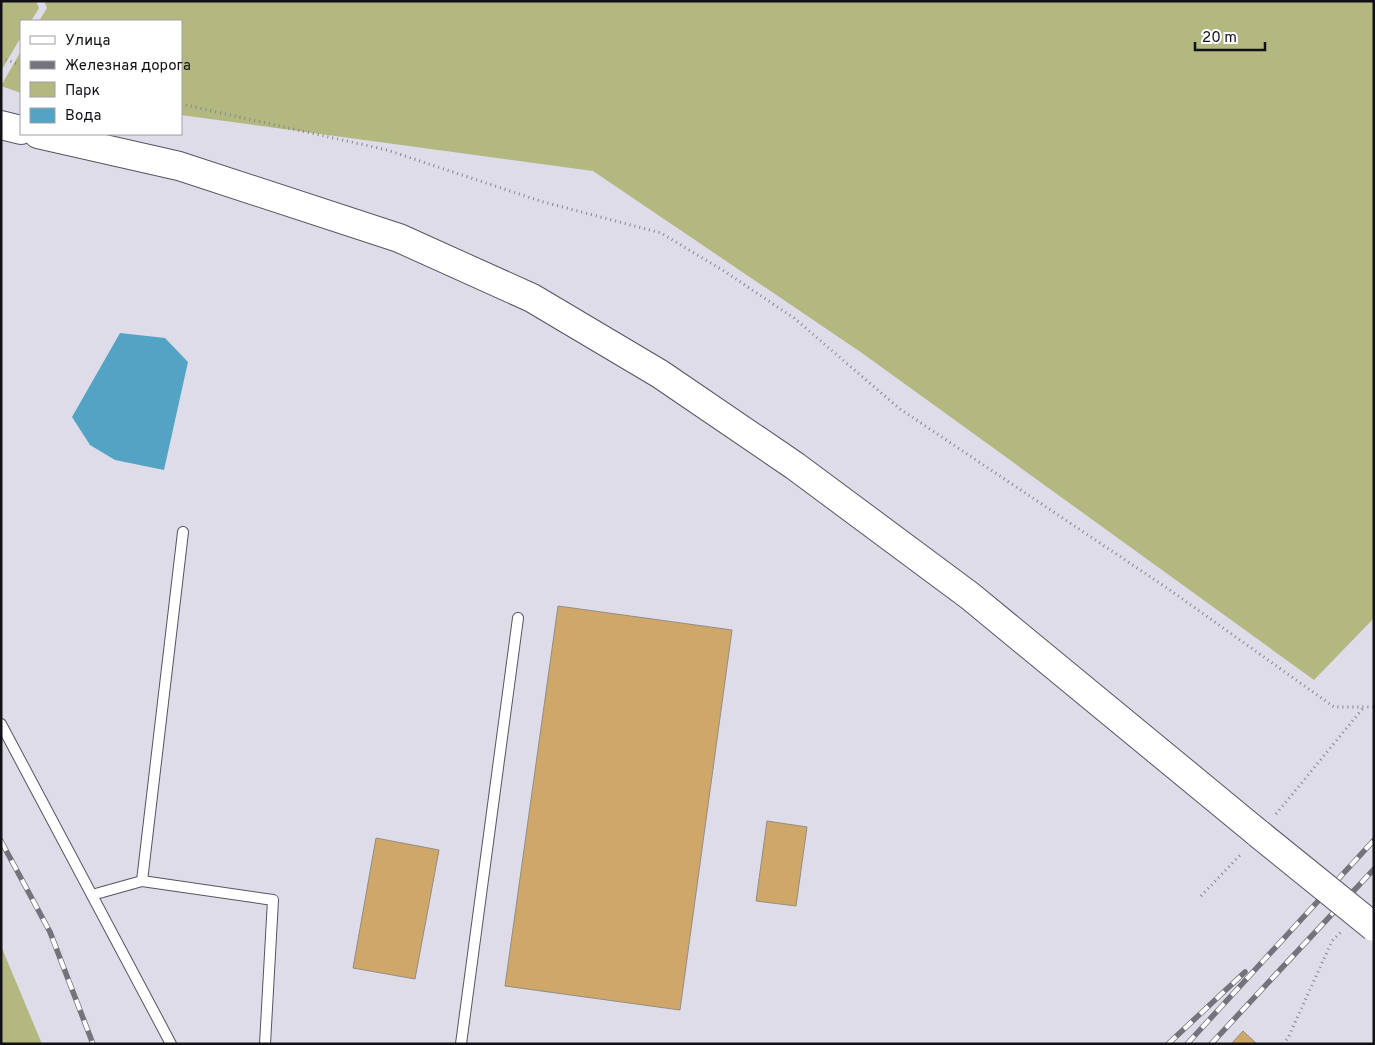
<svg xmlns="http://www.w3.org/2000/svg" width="1375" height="1045" font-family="Overpass,sans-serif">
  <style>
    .green { fill: #b3b880 }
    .water { fill: #53a4c4 }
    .building { fill: #cea769; stroke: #948d83 }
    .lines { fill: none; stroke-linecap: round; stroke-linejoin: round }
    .lane-casing { stroke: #56545f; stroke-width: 12 }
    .primary-casing { stroke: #56545f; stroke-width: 30 }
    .path { stroke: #86858e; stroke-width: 3; stroke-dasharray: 1 4; stroke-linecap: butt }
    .lane { stroke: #fff; stroke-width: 10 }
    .primary { stroke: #fff; stroke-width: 28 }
    .rail-casing { stroke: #74727b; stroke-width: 5.5 }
    .rail { stroke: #fff; stroke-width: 4; stroke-dasharray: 11; stroke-linecap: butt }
    .primary-bridge-casing { stroke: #56545f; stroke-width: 30; stroke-linecap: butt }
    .primary-bridge { stroke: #fff; stroke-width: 28 }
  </style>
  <rect width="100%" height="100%" fill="#dedce9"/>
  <g class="green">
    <polygon points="1,1 36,1 39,8 31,21 21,21 21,37 1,71"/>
    <polygon points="44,1 1374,1 1374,618 1314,680 862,353 593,171 181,115 181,21 39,21 47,8"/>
    <polygon points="21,51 21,93 1,86"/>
    <polygon points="1,946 42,1044 1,1044"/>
  </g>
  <polygon class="water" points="120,333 165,338 188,362 164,470 115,460 90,445 72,417"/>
  <g class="building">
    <polygon points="558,606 732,630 680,1010 505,986"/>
    <polygon points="767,821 807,827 796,906 756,901"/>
    <polygon points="376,838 439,850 415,979 353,968"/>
    <polygon points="1243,1031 1257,1044 1231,1044"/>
  </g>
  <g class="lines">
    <g class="lane-casing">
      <g id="lane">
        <polyline points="183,532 142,881 273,900 265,1044"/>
        <polyline points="1,724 171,1044"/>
        <polyline points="92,895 142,881"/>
        <polyline points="461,1044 518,618"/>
      </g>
    </g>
    <g class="primary-casing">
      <g id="primary">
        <polyline points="1,125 21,130"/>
        <polyline points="38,134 179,166 399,238 532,298 660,374 795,466 970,596 1259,834"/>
      </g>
    </g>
    <g class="path">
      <polyline points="1,58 21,65"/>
      <polyline points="181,104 387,150 540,201 661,233 724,271 794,318 900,409 1167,588 1334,707 1374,707"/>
      <polyline points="1276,814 1364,707"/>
      <polyline points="1201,896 1242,853"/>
      <polyline points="1283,1044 1288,1038 1332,941 1341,932"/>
    </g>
    <use href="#lane" class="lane"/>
    <use href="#primary" class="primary"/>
    <g class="rail-casing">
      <g id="rail">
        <polyline points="1,841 50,932 93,1044"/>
        <polyline points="1168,1044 1245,972"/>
        <polyline points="1187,1044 1374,840"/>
        <polyline points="1211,1044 1374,869"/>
      </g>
    </g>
    <use href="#rail" class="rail"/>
    <g class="primary-bridge-casing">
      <polyline id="primary-bridge" points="1259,834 1374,927"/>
    </g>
    <use href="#primary-bridge" class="primary-bridge"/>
  </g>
  <rect width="1375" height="1045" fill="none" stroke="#111014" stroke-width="5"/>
  <rect x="20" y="20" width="162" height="115" fill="#ffffff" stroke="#a09fa1"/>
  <rect x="30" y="36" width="25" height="8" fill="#ffffff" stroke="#a09fa1"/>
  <text x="65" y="45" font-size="15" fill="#111014">Улица</text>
  <rect x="30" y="61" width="25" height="8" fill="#74727b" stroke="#a09fa1"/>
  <text x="65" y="70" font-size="15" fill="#111014">Железная дорога</text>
  <rect x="30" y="82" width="25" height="15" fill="#b3b880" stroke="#a09fa1"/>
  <text x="65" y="95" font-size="15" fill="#111014">Парк</text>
  <rect x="30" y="108" width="25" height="15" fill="#53a4c4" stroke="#a09fa1"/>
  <text x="65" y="120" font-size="15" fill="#111014">Вода</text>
  <path d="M1195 42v8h70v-8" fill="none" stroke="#111014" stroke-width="2.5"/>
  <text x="1202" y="42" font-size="15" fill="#111014" stroke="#ffffff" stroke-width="4" paint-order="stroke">20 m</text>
</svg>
